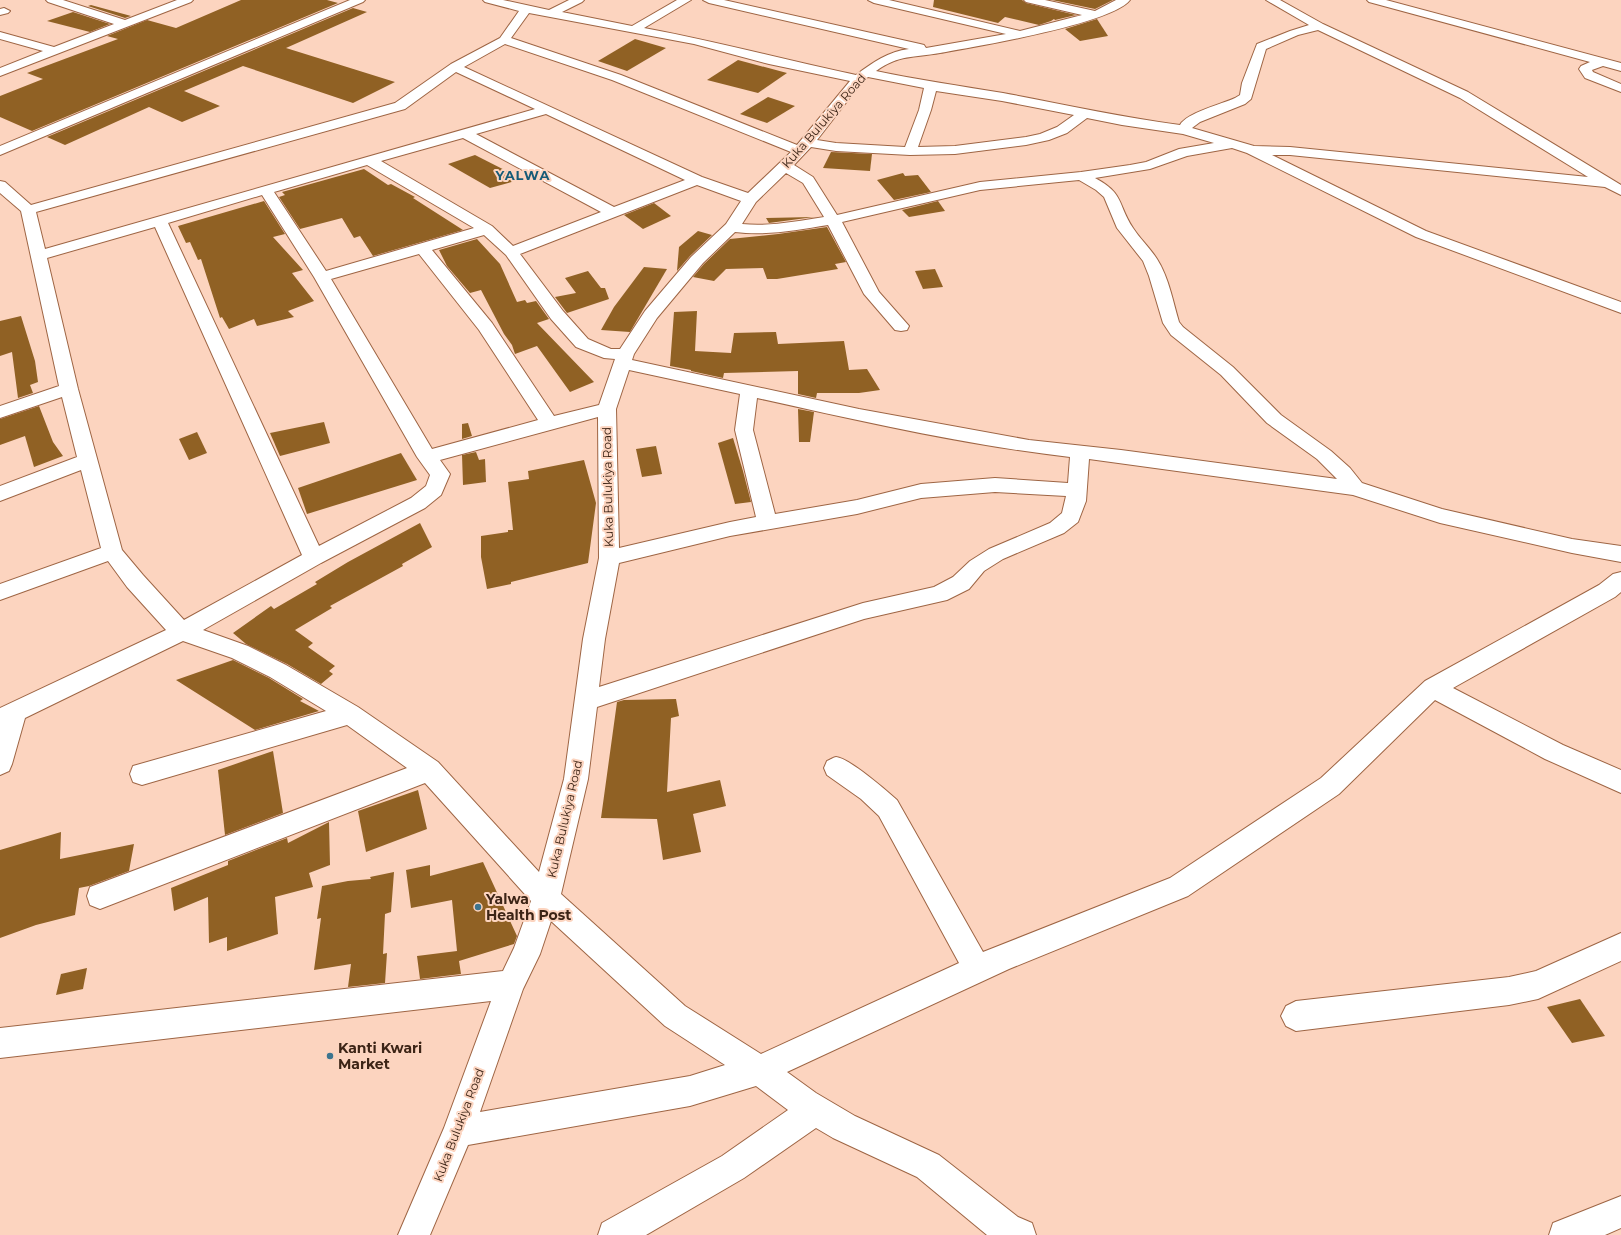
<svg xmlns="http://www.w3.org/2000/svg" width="1621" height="1235" font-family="Montserrat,sans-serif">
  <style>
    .building { fill: #906124 }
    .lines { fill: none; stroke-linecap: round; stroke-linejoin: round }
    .minor-casing { stroke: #9e6544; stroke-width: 2 }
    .minor { fill: #fff; fill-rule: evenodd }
    .poi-dot { fill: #3c748e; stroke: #fcd4bf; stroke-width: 1.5 }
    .labels { text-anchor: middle; stroke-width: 4; stroke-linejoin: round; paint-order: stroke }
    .street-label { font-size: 12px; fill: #3c2416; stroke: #fcd4bf }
    .far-district-label { font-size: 13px; font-weight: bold; letter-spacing: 1px; fill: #165b77; stroke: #fcd4bf }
    .near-poi-label { font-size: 14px; font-weight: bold; fill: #3c2416; stroke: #fcd4bf; text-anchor: start }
  </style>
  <rect width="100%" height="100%" fill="#fcd4bf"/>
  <g class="building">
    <polygon points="241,0 327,0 338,3 32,131 0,117 0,96 43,79 27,73 118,39 107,36 147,20 176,28"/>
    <polygon points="934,0 1022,0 1026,3 1076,15 1055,20 1054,19 1051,21 1039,25 1005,17 998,23 933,7"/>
    <polygon points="1052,0 1113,0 1095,9"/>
    <polygon points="91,5 131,16 125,18 88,6"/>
    <polygon points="353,8 367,12 286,48 395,82 353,103 243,66 184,91 220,106 182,122 149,107 65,145 47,137"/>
    <polygon points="73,12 110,24 90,32 47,21"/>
    <polygon points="1097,19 1108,36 1080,41 1065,29"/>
    <polygon points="635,39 666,48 627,71 598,61"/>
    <polygon points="738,60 787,73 758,93 707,80"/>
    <polygon points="768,97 795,106 767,123 740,114"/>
    <polygon points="831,152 872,154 870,171 823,168"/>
    <polygon points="475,155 522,179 490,188 448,164"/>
    <polygon points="364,169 388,185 391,184 415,197 413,198 463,230 373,256 360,236 354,238 342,218 300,229 279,197 285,195 282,192"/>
    <polygon points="903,173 905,176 918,175 931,192 894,200 877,180"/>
    <polygon points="264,201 285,234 273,237 303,270 292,273 314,301 288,311 294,317 257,326 254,319 229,329 222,317 220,318 201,259 198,260 190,242 186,243 178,226"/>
    <polygon points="938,201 945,211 909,217 902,210"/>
    <polygon points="654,203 671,216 643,229 624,215"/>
    <polygon points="814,217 769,223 766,218"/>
    <polygon points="827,227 846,262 835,264 838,269 777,279 767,279 763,268 726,269 714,281 693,277 704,264 730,239 778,234"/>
    <polygon points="698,231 712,235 690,256 677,271 679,247"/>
    <polygon points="477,239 500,264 517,302 525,300 527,303 536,301 549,319 537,323 594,382 570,392 537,346 515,354 512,345 504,334 481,290 470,293 447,266 439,250"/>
    <polygon points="644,267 667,269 630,332 601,330 614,307"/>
    <polygon points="935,269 943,287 923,289 915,271"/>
    <polygon points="588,271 601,288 605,288 609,299 567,313 555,297 576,293 565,278"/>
    <polygon points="697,311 695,351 731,353 734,333 776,332 778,344 844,341 849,370 867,369 880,390 859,393 817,393 816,398 798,394 798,371 724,373 723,378 691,371 691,370 670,366 674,312"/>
    <polygon points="21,316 35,361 38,382 30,385 33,393 18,398 12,352 0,356 0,321"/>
    <polygon points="39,406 53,442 63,456 34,467 25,436 0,445 0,419"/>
    <polygon points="798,409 814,412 810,442 799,442"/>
    <polygon points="324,422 330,443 280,456 270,433"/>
    <polygon points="468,423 472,436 462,439 462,424"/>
    <polygon points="197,432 207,453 189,460 179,439"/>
    <polygon points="733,438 743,471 751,502 735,504 718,443"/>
    <polygon points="656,446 662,474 642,477 636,449"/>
    <polygon points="476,452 479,460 485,459 486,482 463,485 462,455"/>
    <polygon points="401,453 417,480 307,514 298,488"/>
    <polygon points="584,460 596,503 588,563 511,582 511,584 487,589 481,557 481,536 508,532 508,530 513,530 508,482 529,479 528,471"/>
    <polygon points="420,523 432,547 402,564 403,566 330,606 332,608 295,630 313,643 308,647 335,666 329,671 333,674 321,684 287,664 246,644 233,633 271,606 274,609 317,584 315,582 348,562"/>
    <polygon points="233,660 269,678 303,699 300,701 319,711 255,730 176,680"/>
    <polygon points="676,699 679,716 671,718 667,792 720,780 726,806 693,814 701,852 663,860 657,819 601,818 617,702 624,700"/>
    <polygon points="273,751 283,813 225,835 218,770"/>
    <polygon points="418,790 427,829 366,852 358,811"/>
    <polygon points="329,822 330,865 309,873 313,887 275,897 278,934 227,951 227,937 209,943 208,897 174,911 171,888 228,865 228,861 287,838 288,843"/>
    <polygon points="61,832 60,859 134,844 129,871 89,886 79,888 75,915 36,925 0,938 0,850"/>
    <polygon points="483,862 517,936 514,944 459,961 461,974 420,979 417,956 457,951 452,900 411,908 406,870 430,865 430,876"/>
    <polygon points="394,872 391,912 385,914 383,954 387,953 385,983 348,987 351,964 314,970 321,918 317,919 322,886 348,881 371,879 370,877"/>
    <polygon points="87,968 83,989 56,995 61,974"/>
    <polygon points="1580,999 1605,1036 1572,1043 1547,1007"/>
  </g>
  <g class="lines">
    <g class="minor-casing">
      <g id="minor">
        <polygon points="46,0 63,0 125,20 177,0 193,0 191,2 0,76 0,68 43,51 0,39 0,32 54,47 114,24 48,2"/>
        <polygon points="350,0 365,0 363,2 0,155 0,146"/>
        <path d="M483 0H503L549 10 569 0H584L582 2 562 12 632 26 677 0H691L644 28C715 41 785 60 856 75 872 63 889 51 909 49L709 3 703 0H724L920 44 924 45 926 48 1006 34 874 3 868 0H889L1020 31 1082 15 1026 2 1024 0H1045L1095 11 1116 0H1130C1112 24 974 47 940 53 913 58 900 54 876 71 918 80 961 86 1003 93 1062 104 1120 117 1180 125 1186 113 1222 104 1235 98L1240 95 1242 83 1257 44 1290 31 1309 25 1266 0H1280L1323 24 1468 92 1621 185V195L1605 187 1290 155H1272L1426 231 1621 302V313L1416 237 1247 153 1232 148 1187 156 1150 169 1095 178C1125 194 1117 204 1133 228 1140 239 1150 248 1157 259 1169 278 1173 302 1179 322L1183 327 1233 367 1281 415 1331 451 1350 468 1362 483 1442 509 1572 539 1621 546V562L1572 553 1440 523 1353 495 1089 459 1086 501 1078 522 1064 533 1003 559 984 571 969 589 947 600 864 619 597 707 588 779 561 894 685 1006 761 1054 959 963 879 816 861 799 827 775 824 768 827 761C830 760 834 757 836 757 849 758 887 791 897 800L983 952 1170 878 1321 778 1425 681 1599 585 1613 574 1621 572V592L1615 597 1453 688 1563 745 1621 770V793L1545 759 1435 700 1339 794 1188 896 1009 969 787 1072 816 1093 855 1116 939 1155 1018 1217 1032 1223 1036 1235H987L917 1177 833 1138 816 1128 744 1178 646 1235H598L602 1223 722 1156 788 1110 756 1086 690 1106 468 1145 430 1235H398L444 1128 491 1001 0 1058V1028L503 971 514 948 531 901 425 783 100 909 90 905 87 896 90 887 407 768 347 725 142 785 133 782 130 774 133 766 326 711 270 677 232 658 183 641 25 718 12 764 9 771 0 775V708L166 630 127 587 108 561 0 600V584L101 548 81 470 0 501V486L77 457 62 397 0 418V406L59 386 21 211 0 193V181L5 182 31 205 395 103 451 64 500 38 519 11 485 2ZM529 13 694 44 769 64 850 81 797 145 621 75 511 38ZM1318 30 1460 98 1588 177 1290 147 1254 146 1192 128 1200 122 1245 104 1251 99 1266 49 1298 35ZM505 44 612 80 791 152 748 193 702 177 464 67ZM456 72 535 109 45 249 36 212 405 109ZM868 77 924 88 919 110 905 147 836 143 817 140 862 82ZM936 91 1002 101 1074 115 1057 127 1040 134 1026 137 955 146 918 147 931 110ZM546 114 685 180 614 207 476 134ZM1087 118 1122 125 1183 134 1214 143 1179 149 1146 162 1130 165 1081 172 980 182 837 215 813 177 794 165 811 147 836 151 910 155 955 154 1026 145 1049 140 1067 133ZM463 138 601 212 513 246 492 226 381 161ZM367 165 474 228 326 271 274 192ZM786 173 803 183 824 217C797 221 769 227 742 224L756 202ZM1079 180 1096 190 1104 197 1117 228 1143 261 1149 276 1163 323 1171 335 1221 375 1267 423 1317 459 1337 479 1121 450 1029 440 859 409 632 360 634 354 657 318 703 263 735 232C767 236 797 230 828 225L864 294 895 330 901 331 907 330 909 326 879 292 842 222 980 190ZM697 185 741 201 726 224 691 257 645 311 620 349H611L588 339 563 311 520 254ZM262 195 314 277 417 457 430 475 426 486 411 498 319 546 168 223ZM155 227 302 555 184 620 143 575 122 550 78 389 47 258ZM484 235 506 255 551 319 576 347 604 358 615 359 599 405 554 416 492 323 432 250ZM419 254 479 330 538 420 432 449 331 279ZM629 370 740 394 735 430 756 517 730 522 619 548 616 409ZM757 398C860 421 965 445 1070 457L1068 483 995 478 921 484 857 500 775 514 753 430ZM598 417 599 558 583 639 564 779 539 872 438 762 358 707 286 665 248 646 203 630 321 563 425 508 441 495 450 474 440 460ZM995 492 1066 496 1062 513 1050 523 989 549 970 561 953 577 934 587 863 603 599 687 605 639 619 563 730 536 857 514 921 498ZM551 921 665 1026 725 1065 690 1076 480 1112 523 989 540 954Z"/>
        <polygon points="1367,0 1386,0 1621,63 1621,71 1603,66 1592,70 1593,72 1621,84 1621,92 1585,78 1579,69 1581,66 1590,62 1369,2"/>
        <polygon points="4,8 10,11 8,13 0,15 0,9"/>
        <polygon points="1621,933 1621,961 1538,999 1509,1005 1296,1031 1286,1026 1281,1016 1286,1006 1296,1001 1509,977 1536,971"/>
        <polygon points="1621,1196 1621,1228 1605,1235 1549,1235 1553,1223"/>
      </g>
    </g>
    <use href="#minor" class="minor"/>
  </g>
  <g class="poi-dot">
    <circle cx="478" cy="907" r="4"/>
    <circle cx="330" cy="1056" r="4"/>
  </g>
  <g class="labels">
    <g class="street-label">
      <text transform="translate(824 121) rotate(-49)" y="4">Kuka Bulukiya Road</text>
      <text transform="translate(608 487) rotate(-91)" y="4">Kuka Bulukiya Road</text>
      <text transform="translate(565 819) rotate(-77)" y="4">Kuka Bulukiya Road</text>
      <text transform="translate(459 1125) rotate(-69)" y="4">Kuka Bulukiya Road</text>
    </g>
    <g class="far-district-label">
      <text x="523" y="180">YALWA</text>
    </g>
    <g class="near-poi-label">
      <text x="486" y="904">Yalwa<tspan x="486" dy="16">Health Post</tspan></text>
      <text x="338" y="1053">Kanti Kwari<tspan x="338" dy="16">Market</tspan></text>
    </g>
  </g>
</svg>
